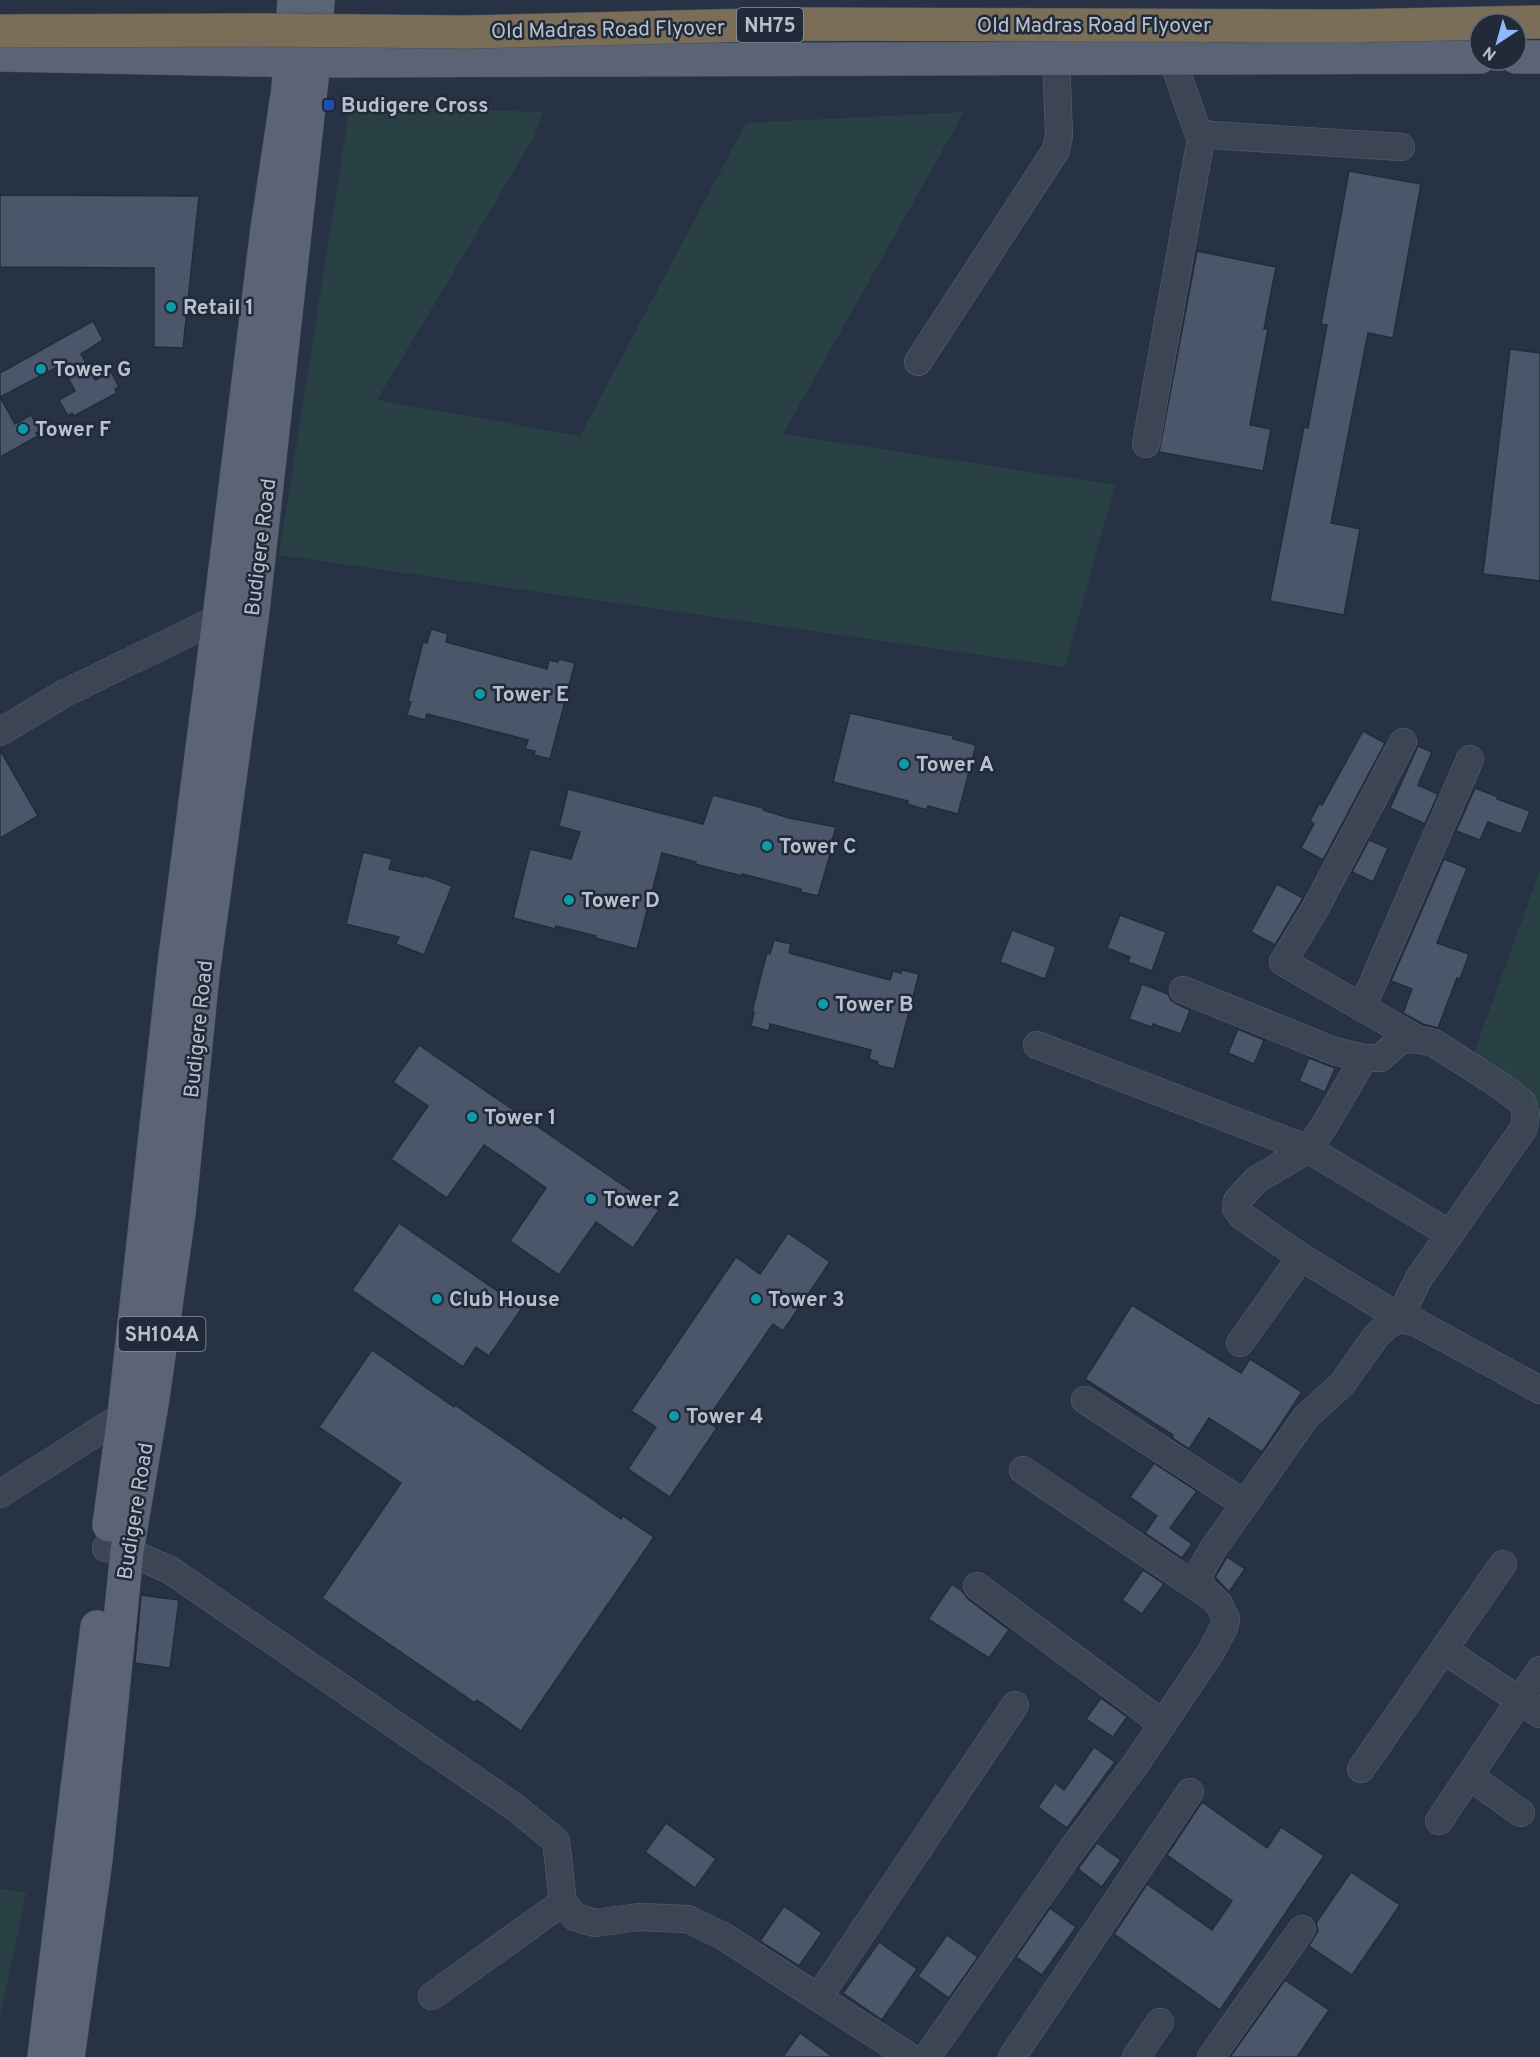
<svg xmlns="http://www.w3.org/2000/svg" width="1540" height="2057" font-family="Overpass,sans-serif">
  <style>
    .green { fill: #294145 }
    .building { fill: #4b566a; stroke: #222c3b; stroke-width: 1.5 }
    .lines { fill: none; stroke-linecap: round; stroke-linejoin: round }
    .minor-casing { stroke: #5a6371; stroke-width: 28 }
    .major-casing { stroke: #454e5d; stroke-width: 34 }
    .minor { stroke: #3c4554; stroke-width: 27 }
    .major { stroke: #5a6474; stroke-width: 33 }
    .highway-bridge-casing { stroke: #46505e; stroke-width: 34; stroke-linecap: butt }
    .highway-bridge { stroke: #7a6e59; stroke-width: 33 }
    .transit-dot { fill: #1a4fb4; stroke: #202a39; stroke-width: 2 }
    .culture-dot { fill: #0f9aa8; stroke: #202a39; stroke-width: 2 }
    .labels { text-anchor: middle; stroke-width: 5; stroke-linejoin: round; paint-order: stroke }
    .shield { fill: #202a39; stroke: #8b93a1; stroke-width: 1.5 }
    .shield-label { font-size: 20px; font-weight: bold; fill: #b9c0cd }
    .street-label { font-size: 21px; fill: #b9c0cd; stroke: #202a39 }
    .poi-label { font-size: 21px; font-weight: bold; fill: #b9c0cd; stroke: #202a39; text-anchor: start }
  </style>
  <rect width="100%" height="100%" fill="#273344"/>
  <g class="green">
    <polygon points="350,106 543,112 533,139 377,400 580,436 746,123 964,112 783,434 1115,485 1065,667 279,555"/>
    <polygon points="1540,870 1540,1106 1473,1056"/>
    <polygon points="0,1889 26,1893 0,2018"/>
  </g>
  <g class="building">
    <polygon points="1349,171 1421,184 1393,338 1368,333 1331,523 1360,529 1344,615 1270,601 1304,427 1308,428 1327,325 1321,324"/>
    <polygon points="0,195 199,196 183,348 154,347 154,268 0,267"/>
    <polygon points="1197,251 1276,267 1264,329 1268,329 1250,425 1271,429 1263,471 1159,452"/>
    <polygon points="93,321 103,340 81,354 95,380 111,372 119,387 115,389 117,393 74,416 72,413 68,416 59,400 75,391 61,365 0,397 0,373"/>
    <polygon points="1510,349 1540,353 1540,581 1483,574"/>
    <polygon points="0,397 15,424 31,415 40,431 36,433 38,436 0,457"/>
    <polygon points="431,629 448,634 446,642 547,669 549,660 558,662 559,659 575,663 550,759 534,755 535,751 525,749 528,740 427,714 425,720 407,715 411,702 408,701 423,642 427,643"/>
    <polygon points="850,713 953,736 953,739 976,745 958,814 928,806 927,810 907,804 908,801 900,799 833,782"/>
    <polygon points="1363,731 1385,743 1323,860 1301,848 1314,824 1310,821 1319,804 1322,805"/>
    <polygon points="1418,746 1432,752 1418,785 1438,794 1425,824 1390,808"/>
    <polygon points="0,750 38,816 0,838"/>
    <polygon points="1475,788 1498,797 1497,799 1530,811 1521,834 1488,822 1480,840 1456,831"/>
    <polygon points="568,789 703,824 713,795 763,808 763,810 789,818 836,827 832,841 834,841 818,896 801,892 801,889 742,874 742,876 695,864 696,862 662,853 637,949 595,938 596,936 556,926 555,929 513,918 530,849 571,859 580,832 559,826"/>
    <polygon points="1369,840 1388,848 1373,882 1352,872"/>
    <polygon points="363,852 392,859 389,869 423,877 423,875 452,886 424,955 396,944 399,937 346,924"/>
    <polygon points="1444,859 1467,868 1437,943 1469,954 1460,979 1457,978 1438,1028 1423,1024 1403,1013 1412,989 1391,981"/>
    <polygon points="1277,884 1303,898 1275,945 1251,932"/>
    <polygon points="1120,915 1166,932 1152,971 1128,962 1130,957 1107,948"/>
    <polygon points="1012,930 1056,947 1045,979 1000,962"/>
    <polygon points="774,940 791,944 789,953 890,980 893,971 901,973 902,970 919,974 894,1069 877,1065 878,1062 869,1059 871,1050 770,1024 769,1031 751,1026 754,1012 752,1012 762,971 767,953 770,954"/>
    <polygon points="1142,984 1168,994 1171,1000 1177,1004 1190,1010 1181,1034 1153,1024 1152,1027 1129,1019"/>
    <polygon points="1238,1029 1264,1040 1254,1064 1228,1053"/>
    <polygon points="419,1045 659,1210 633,1248 596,1222 559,1275 510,1241 546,1188 505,1159 484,1145 447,1198 391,1159 428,1106 393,1082"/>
    <polygon points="1309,1058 1335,1068 1325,1092 1299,1081"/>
    <polygon points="399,1223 522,1308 489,1356 476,1347 463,1367 352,1290"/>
    <polygon points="788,1233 830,1262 783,1331 773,1324 706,1421 717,1428 670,1497 628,1469 656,1427 631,1411 736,1257 760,1274"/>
    <polygon points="1132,1305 1241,1373 1250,1359 1302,1392 1262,1452 1209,1418 1189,1449 1172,1438 1173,1435 1085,1379"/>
    <polygon points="372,1350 454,1407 455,1405 621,1519 623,1516 654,1537 521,1731 477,1700 475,1703 322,1598 401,1483 319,1427"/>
    <polygon points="1154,1463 1197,1491 1170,1528 1192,1544 1182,1558 1145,1533 1157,1516 1130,1497"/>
    <polygon points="1227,1557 1245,1569 1229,1592 1215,1577"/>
    <polygon points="1143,1570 1164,1584 1142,1614 1122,1600"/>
    <polygon points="952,1584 962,1591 968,1599 1009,1630 989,1658 928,1619"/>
    <polygon points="141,1595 179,1600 170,1668 135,1663"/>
    <polygon points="1101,1698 1127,1717 1113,1737 1086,1719"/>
    <polygon points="1094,1747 1115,1762 1067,1828 1038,1807 1055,1783 1064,1790"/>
    <polygon points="1202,1802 1267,1848 1281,1827 1324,1856 1220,2010 1114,1934 1147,1884 1212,1930 1232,1901 1167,1855"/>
    <polygon points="666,1823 716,1859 695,1888 645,1852"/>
    <polygon points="1097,1843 1121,1860 1102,1887 1078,1869"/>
    <polygon points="1351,1872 1400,1905 1352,1975 1309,1946 1318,1931 1316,1923"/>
    <polygon points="784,1906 822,1933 799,1966 760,1941"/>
    <polygon points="1050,1908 1076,1927 1042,1975 1016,1957"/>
    <polygon points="947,1935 978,1957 949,1998 918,1976"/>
    <polygon points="879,1942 917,1969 882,2020 843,1993"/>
    <polygon points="1285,1980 1329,2010 1297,2057 1230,2057"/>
    <polygon points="800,2033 833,2057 783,2057"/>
  </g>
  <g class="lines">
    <g class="minor-casing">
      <g id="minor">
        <polyline points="1172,58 1197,130 1210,135 1226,136 1401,147"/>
        <polyline points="918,362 1056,150 1059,135 1056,59"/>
        <polyline points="1146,444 1202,133"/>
        <polyline points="0,732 65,693 219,618"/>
        <polyline points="1403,742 1316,907 1283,962 1417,1039"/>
        <polyline points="1183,990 1334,1051 1364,1058 1380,1058 1401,1040 1417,1039 1434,1043 1501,1086 1522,1102 1526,1113 1524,1128 1419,1278 1408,1300 1402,1319"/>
        <polyline points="1362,1008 1470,759"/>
        <polyline points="1037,1045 1308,1149 1450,1234"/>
        <polyline points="1364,1058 1326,1123 1308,1149 1256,1180 1237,1201 1236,1208 1242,1216 1301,1257 1402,1319 1417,1323 1540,1390"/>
        <polyline points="1240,1343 1301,1257"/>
        <polyline points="1085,1400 1245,1504"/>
        <polyline points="1023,1470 1210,1596"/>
        <polyline points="0,1494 124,1415"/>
        <polyline points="106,1548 127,1551 170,1570 516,1808 556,1841 563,1902 575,1917 595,1923 639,1917 688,1919 723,1936 910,2057"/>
        <polyline points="977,1586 1163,1724"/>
        <polyline points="1444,1650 1540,1714"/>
        <polyline points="1361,1769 1503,1564"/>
        <polyline points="1469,1776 1521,1813"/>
        <polyline points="1439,1821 1540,1670"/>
        <polyline points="432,1996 563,1902"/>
        <polyline points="818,1998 1015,1705"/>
        <polyline points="927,2057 1073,1848 1135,1765 1211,1652 1224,1627 1226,1619 1219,1604 1203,1589 1199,1578 1200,1572 1213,1549 1306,1417 1342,1384 1376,1336 1390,1323 1402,1319"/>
        <polyline points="1012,2057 1190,1792"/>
        <polyline points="1136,2057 1160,2022"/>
        <polyline points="1211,2057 1302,1929"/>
      </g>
    </g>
    <g class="major-casing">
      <g id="major">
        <polyline points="0,55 314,61 1480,57"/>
        <polyline points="1516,57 1540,57"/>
        <polyline points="109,1525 124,1415 174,965 219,618 267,229 288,89 294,0"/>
        <polyline points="44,2057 97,1627"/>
        <polyline points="68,2057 96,1860 127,1551 153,1398 179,1213 203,974 253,610 314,61 318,0"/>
      </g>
    </g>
    <use href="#minor" class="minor"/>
    <use href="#major" class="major"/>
    <g class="highway-bridge-casing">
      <polyline id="highway-bridge" points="0,31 265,30 465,32 798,24 1348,26 1540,22"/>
    </g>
    <use href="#highway-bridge" class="highway-bridge"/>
  </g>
  <rect class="transit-dot" x="323" y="99" width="12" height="12" rx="3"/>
  <g class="culture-dot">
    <circle cx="171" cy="307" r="6"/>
    <circle cx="41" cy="369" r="6"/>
    <circle cx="23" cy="429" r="6"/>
    <circle cx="480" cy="694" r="6"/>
    <circle cx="904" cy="764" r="6"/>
    <circle cx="767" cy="846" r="6"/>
    <circle cx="569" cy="900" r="6"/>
    <circle cx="823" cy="1004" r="6"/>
    <circle cx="472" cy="1117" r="6"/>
    <circle cx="591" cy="1199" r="6"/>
    <circle cx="437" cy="1299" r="6"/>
    <circle cx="756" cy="1299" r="6"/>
    <circle cx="674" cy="1416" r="6"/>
  </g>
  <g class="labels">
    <g class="shield">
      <rect x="737" y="8" width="66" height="34" rx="4.5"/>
      <rect x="118.5" y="1317" width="87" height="34" rx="4.5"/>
    </g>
    <g class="shield-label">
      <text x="770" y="32">NH75</text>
      <text x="162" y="1341">SH104A</text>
    </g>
    <g class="street-label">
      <text x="1094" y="32">Old Madras Road Flyover</text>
      <text transform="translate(608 29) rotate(-1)" y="7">Old Madras Road Flyover</text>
      <text transform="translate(260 547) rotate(-83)" y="7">Budigere Road</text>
      <text transform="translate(198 1029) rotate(-84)" y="7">Budigere Road</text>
      <text transform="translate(135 1511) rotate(-81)" y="7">Budigere Road</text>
    </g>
    <g class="poi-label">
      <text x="341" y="112">Budigere Cross</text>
      <text x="183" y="314">Retail 1</text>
      <text x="53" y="376">Tower G</text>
      <text x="35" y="436">Tower F</text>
      <text x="492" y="701">Tower E</text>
      <text x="916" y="771">Tower A</text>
      <text x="779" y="853">Tower C</text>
      <text x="581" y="907">Tower D</text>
      <text x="835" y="1011">Tower B</text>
      <text x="484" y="1124">Tower 1</text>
      <text x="603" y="1206">Tower 2</text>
      <text x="449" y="1306">Club House</text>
      <text x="768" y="1306">Tower 3</text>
      <text x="686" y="1423">Tower 4</text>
    </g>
  </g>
  <g transform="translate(1498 42) rotate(216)"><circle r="28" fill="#202a39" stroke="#5d6674" stroke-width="1.5"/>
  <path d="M0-4.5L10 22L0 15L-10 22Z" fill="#92b6fa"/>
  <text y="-9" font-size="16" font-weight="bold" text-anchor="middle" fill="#b9c0cd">N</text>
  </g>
</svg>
